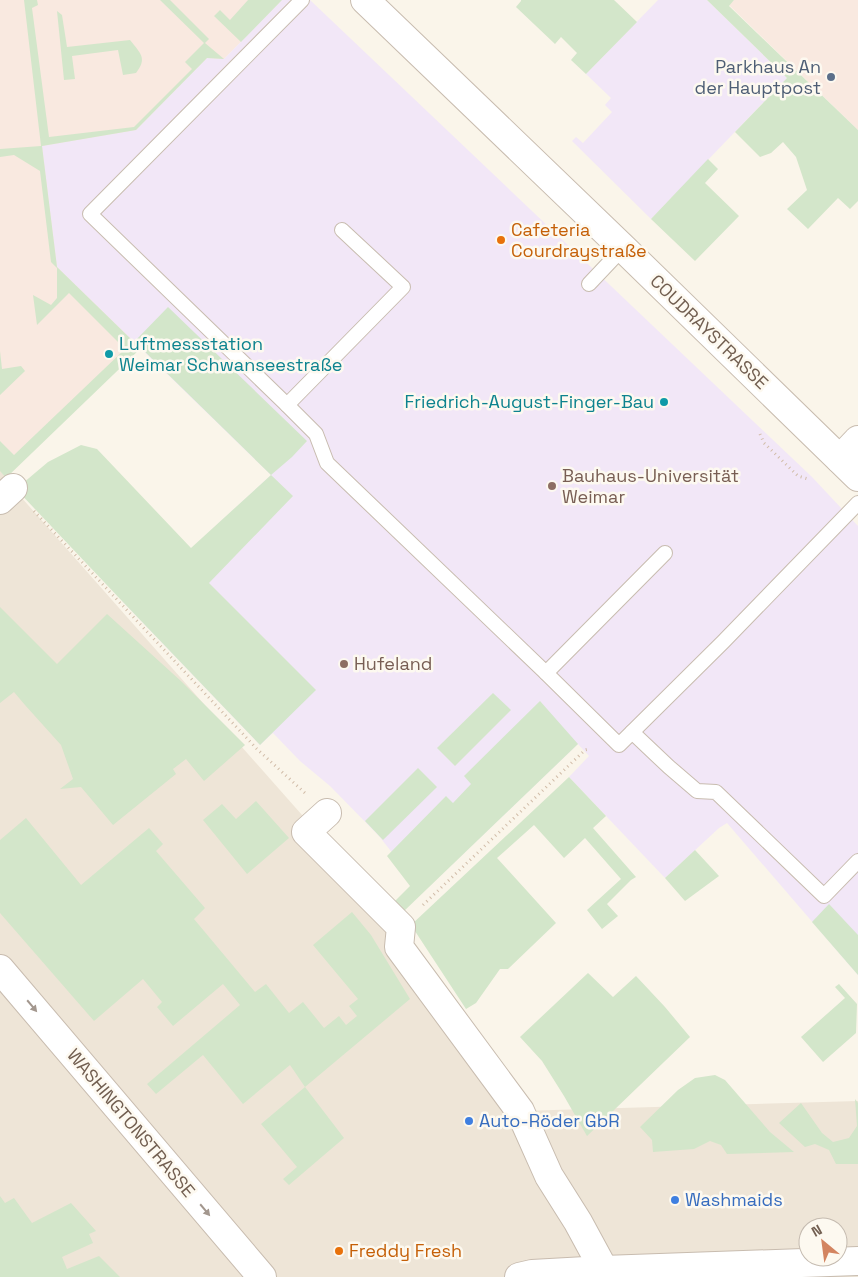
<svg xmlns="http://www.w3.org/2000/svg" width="858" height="1277" font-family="'Space Grotesk',sans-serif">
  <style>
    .residential { fill: #eee5d7; fill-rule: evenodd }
    .commercial { fill: #f9e9e0 }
    .education { fill: #f2e7f7 }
    .green { fill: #d3e6ca }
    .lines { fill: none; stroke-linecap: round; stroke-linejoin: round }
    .service-casing { stroke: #c8bcaf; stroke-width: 16 }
    .minor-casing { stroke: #c8bcaf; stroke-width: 30 }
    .tertiary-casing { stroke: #c8bcaf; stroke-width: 30 }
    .path { stroke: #d1bca8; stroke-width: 3; stroke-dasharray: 1 4; stroke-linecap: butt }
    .service { stroke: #fff; stroke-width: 14 }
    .minor { stroke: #fff; stroke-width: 28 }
    .tertiary { stroke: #fff; stroke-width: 28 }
    .oneway { fill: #a3978e }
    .service-dot { fill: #5c6f8a; stroke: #fdf9f0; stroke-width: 2 }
    .food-dot { fill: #e8710a; stroke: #fdf9f0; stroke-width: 2 }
    .culture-dot { fill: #0f9aa8; stroke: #fdf9f0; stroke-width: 2 }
    .education-dot { fill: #8d6e63; stroke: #fdf9f0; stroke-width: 2 }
    .shop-dot { fill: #3f7fe0; stroke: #fdf9f0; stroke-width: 2 }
    .labels { text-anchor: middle; stroke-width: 5; stroke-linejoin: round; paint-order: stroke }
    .service-label { font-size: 18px; fill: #4e5e75; stroke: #fdf9f0; text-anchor: end }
    .food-label { font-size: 18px; fill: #c56008; stroke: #fdf9f0; text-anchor: start }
    .street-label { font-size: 18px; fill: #725f51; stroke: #fdf9f0 }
    .culture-label { font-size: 18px; fill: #0d838f; stroke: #fdf9f0; text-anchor: start }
    .education-label { font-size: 18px; fill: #785e54; stroke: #fdf9f0; text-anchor: start }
    .shop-label { font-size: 18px; fill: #366cbe; stroke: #fdf9f0; text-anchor: start }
  </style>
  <rect width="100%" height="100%" fill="#faf5ea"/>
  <path class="residential" d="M0 470 13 488 401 927 520 1111 858 1101V1277H0ZM808 1227H838V1257H808Z"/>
  <g class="commercial">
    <polygon points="0,0 282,0 224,59 140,348 0,470"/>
    <polygon points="734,0 858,0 858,130 729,5"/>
  </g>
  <g class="education">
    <polygon points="282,0 310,0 812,477 858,526 858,975 727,823 719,828 665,878 569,777 589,756 578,744 423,892 379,836 330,786 300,761 273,733 260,745 122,601 191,549 271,475 57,267 42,146 136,130 207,58 224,59"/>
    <polygon points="658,0 707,0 787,78 651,219 572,141 576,137 583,143 612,112 605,105 611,98 586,74"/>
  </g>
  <g class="green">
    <polygon points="24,0 37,0 38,5 32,8 49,137 134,127 192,69 185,62 204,43 160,0 170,0 209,39 205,43 224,59 207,58 136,130 42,146 57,267 134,342 168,307 307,441 292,457 271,475 293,496 209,583 316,690 260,745 122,601 16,489 48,462 81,445 97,449 191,548 271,475 141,348 6,478 0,471 0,441 14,455 125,349 69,293 37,325 33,295 51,305 57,298 57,268 51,262 40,171 14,155 0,157 0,149 41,146"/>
    <polygon points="248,0 282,0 241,42 214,16 220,10 230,20"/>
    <polygon points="521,0 614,0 637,22 586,74 571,60 577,53 561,37 555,44 516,7 521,1"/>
    <polygon points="707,0 734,0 729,6 858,130 858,201 850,209 838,198 808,229 787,209 807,190 796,157 783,142 771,153 760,157 735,132 787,78"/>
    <path d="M57 11 62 15 67 47 130 40C140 53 148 58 136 73L123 75 118 50 72 56 75 79 64 80Z"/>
    <polygon points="708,159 718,169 705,183 739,216 695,261 651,219"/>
    <polygon points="0,351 2,369 21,366 25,371 0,395"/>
    <polygon points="0,607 57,664 107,614 182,682 245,745 204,781 186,759 173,769 176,774 113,825 81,787 60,789 73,779 61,745 25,705 14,692 0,703"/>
    <polygon points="493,693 511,710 455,766 437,748"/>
    <polygon points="540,701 578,744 402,913 393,903 410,886 387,856 446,796 453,803 471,784 464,776"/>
    <polygon points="418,768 437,787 383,840 365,821"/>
    <polygon points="569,777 606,816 593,828 636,877 631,880 607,904 618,916 602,929 587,910 621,879 585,838 564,858 534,825 497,858 556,923 508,969 500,969 476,1003 466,1009 411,925"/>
    <polygon points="256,801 289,838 247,874 203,820 222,804 236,819"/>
    <polygon points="26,818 81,885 149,828 163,844 156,851 205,908 194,919 255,992 266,984 289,1013 303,1002 324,1028 339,1016 346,1025 357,1016 349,1006 358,999 313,945 352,912 371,935 410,999 305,1087 344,1138 289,1185 283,1179 297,1167 261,1124 305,1087 290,1065 243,1104 203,1055 156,1094 147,1084 240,1005 223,984 173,1026 157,1007 162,1002 143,979 94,1021 0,913 0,840"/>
    <polygon points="695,850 719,876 685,901 665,878"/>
    <polygon points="829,904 858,935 858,975 812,922"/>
    <polygon points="588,973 613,997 636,976 665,1007 690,1037 587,1136 564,1096 542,1061 520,1037"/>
    <polygon points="839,984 857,1004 856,1033 823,1062 801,1037 845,998 835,987"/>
    <polygon points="715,1075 725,1080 770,1132 794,1152 727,1154 721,1145 710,1141 694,1149 653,1152 652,1140 640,1127 678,1090 695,1078"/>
    <polygon points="855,1099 858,1103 858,1164 836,1164 829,1150 815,1144 805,1147 779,1123 801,1103 822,1133 833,1142 849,1138 857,1126"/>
    <polygon points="0,1196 5,1203 14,1198 32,1223 71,1203 96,1231 89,1234 93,1243 62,1257 67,1269 99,1256 120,1277 0,1277"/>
  </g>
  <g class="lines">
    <g class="service-casing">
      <g id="service">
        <polyline points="302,0 90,214 287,405 403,287 342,230"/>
        <polyline points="589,284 623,248"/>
        <polyline points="287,405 316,434 327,463 546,673"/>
        <polyline points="665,553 546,673 619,745 723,642 858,503"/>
        <polyline points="632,732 669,767 697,791 716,792 824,896 858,861"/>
      </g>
    </g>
    <g class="minor-casing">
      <g id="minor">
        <polyline points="365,0 623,248 858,477"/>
        <polyline points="840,459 858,440"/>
        <polyline points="0,500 13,488"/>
        <polyline points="327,813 306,832 401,927 399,947 520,1111 549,1176 578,1222 604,1270"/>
        <polyline points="0,969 262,1277"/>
      </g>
    </g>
    <g class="tertiary-casing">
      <polyline id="tertiary" points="519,1277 532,1274 604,1270 858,1261"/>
    </g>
    <g class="path">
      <polyline points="760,434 764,443 798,476 808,479"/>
      <polyline points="34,511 257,749 305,793"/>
      <polyline points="423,905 585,750 589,749"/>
    </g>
    <use href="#service" class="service"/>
    <use href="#minor" class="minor"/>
    <use href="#tertiary" class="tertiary"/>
  </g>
  <defs><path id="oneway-solid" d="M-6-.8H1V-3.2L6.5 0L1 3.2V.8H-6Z" transform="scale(1.25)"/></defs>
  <g class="oneway">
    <use href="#oneway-solid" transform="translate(32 1006) rotate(50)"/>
    <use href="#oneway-solid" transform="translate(205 1210) rotate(50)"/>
  </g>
  <circle class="service-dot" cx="831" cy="77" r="5"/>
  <g class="food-dot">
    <circle cx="501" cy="240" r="5"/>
    <circle cx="339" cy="1251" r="5"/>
  </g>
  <g class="culture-dot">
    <circle cx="109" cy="354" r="5"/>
    <circle cx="664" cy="402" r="5"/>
  </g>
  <g class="education-dot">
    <circle cx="552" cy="486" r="5"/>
    <circle cx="344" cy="664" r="5"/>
  </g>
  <g class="shop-dot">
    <circle cx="469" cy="1121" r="5"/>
    <circle cx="675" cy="1200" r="5"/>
  </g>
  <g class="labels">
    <g class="service-label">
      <text x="821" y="73">Parkhaus An<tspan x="821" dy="21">der Hauptpost</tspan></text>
    </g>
    <g class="food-label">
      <text x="511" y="236">Cafeteria<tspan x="511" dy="21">Courdraystraße</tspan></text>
      <text x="349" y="1257">Freddy Fresh</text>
    </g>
    <g class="street-label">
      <text transform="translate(709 332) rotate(44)" y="6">COUDRAYSTRASSE</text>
      <text transform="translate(131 1123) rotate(50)" y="6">WASHINGTONSTRASSE</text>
    </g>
    <g class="culture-label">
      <text x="119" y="350">Luftmessstation<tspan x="119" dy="21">Weimar Schwanseestraße</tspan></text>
      <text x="654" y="408" text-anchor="end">Friedrich-August-Finger-Bau</text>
    </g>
    <g class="education-label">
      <text x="562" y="482">Bauhaus-Universität<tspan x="562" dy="21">Weimar</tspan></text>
      <text x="354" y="670">Hufeland</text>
    </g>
    <g class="shop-label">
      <text x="479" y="1127">Auto-Röder GbR</text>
      <text x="685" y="1206">Washmaids</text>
    </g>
  </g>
  <g transform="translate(823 1242) rotate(331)"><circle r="24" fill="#fdf9f0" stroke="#c5bbb0"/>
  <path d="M0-4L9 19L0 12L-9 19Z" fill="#d38460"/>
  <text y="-8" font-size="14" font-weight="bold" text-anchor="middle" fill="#725f51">N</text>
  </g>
</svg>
